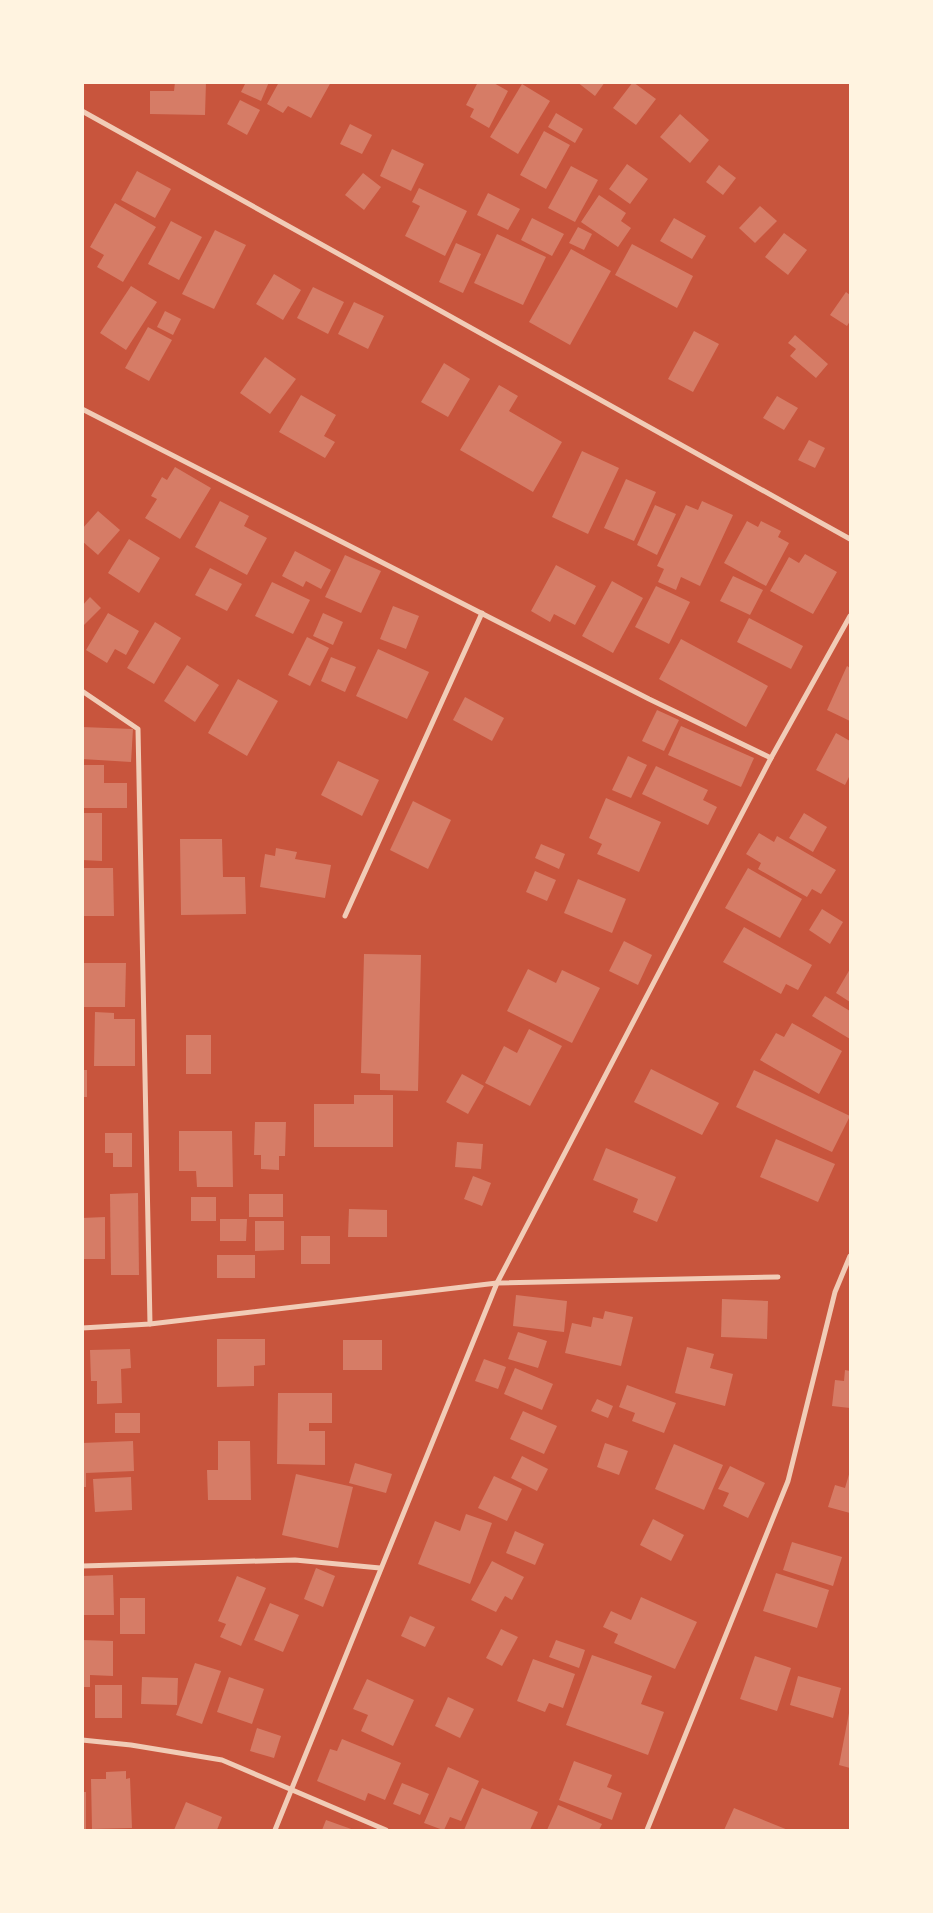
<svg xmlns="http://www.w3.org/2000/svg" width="933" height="1913" font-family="'Asap Condensed',sans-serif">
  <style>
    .building { fill: #d67c66 }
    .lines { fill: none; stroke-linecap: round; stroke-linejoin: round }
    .minor { stroke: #f1ccb7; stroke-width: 5 }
  </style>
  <rect width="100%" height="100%" fill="#c8553d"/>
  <g class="building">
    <polygon points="175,82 206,82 205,115 150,114 150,91 174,91"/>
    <polygon points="246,82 269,82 261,101 241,92"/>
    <polygon points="279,82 306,84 307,82 331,82 311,118 288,106 283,113 267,104"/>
    <polygon points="478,82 492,82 508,91 489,128 470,117 474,109 466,105"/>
    <polygon points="577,82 605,82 595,96"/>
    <polygon points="633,82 656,99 636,125 613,108"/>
    <polygon points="522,84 550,101 518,154 490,137"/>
    <polygon points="240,100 260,110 247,135 227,124"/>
    <polygon points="556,113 583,129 575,143 548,127"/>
    <polygon points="680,114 709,140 690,163 660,137"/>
    <polygon points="350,124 372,135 362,154 340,144"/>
    <polygon points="544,131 570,145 546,189 520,175"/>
    <polygon points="392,149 424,164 411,191 380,176"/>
    <polygon points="627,164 648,179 630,204 609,189"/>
    <polygon points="719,165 736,178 723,195 706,182"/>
    <polygon points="571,166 598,180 575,222 548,208"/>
    <polygon points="137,171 171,189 155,218 121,200"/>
    <polygon points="363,173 381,187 364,210 345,195"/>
    <polygon points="419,188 467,211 445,256 405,236 420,206 412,202"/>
    <polygon points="488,193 520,209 508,230 477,215"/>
    <polygon points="599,195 626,213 621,221 631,228 618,247 581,222"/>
    <polygon points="115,203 156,227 123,282 97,267 104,255 90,247"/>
    <polygon points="760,206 777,221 755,243 739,228"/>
    <polygon points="532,218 564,234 552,256 521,240"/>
    <polygon points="674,218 706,236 692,259 660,241"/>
    <polygon points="171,221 202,237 179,280 148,264"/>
    <polygon points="578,227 592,234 584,250 569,243"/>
    <polygon points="215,230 246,245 214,309 182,294"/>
    <polygon points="784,233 807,250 788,275 765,257"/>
    <polygon points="497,234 546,257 523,305 474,283"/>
    <polygon points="456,243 481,254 463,293 439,282"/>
    <polygon points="632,244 693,276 677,308 615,275"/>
    <polygon points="571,249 611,271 570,345 529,322"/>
    <polygon points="274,274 301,290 283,320 256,304"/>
    <polygon points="131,286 157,302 126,350 100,333"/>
    <polygon points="313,287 344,302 328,334 297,318"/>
    <polygon points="846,292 850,295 850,321 847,326 830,315"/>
    <polygon points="354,302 384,316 368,349 338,334"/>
    <polygon points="165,311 181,319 173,335 157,327"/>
    <polygon points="148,327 172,340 149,381 125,368"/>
    <polygon points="694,331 719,344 693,392 668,379"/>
    <polygon points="795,335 828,364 816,378 790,356 796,349 788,343"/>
    <polygon points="265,357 296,379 270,414 240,393"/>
    <polygon points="444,363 470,379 448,417 421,402"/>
    <polygon points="499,385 518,396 509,411 562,442 533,492 460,450"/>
    <polygon points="301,395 336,415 324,436 335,442 325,458 279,432"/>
    <polygon points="777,396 798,408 784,430 763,418"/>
    <polygon points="809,440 825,448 815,468 798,460"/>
    <polygon points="582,451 619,468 588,534 552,517"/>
    <polygon points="175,467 211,488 180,539 145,518 157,499 151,496 162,477 167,480"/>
    <polygon points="626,479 656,492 634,541 604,528"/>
    <polygon points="220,501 249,516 244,526 267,538 247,575 195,547"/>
    <polygon points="702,501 733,515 700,586 681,577 676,590 658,582 664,569 657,566 686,505 698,510"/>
    <polygon points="655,505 676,514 657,555 637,545"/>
    <polygon points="98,511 120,530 98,555 82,541 82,529"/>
    <polygon points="747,521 758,527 761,521 781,531 778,537 789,543 766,586 724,563"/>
    <polygon points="129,539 160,558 139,593 108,573"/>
    <polygon points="295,551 331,570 321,589 306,581 303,587 282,576"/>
    <polygon points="805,554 837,572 813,614 770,591 789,557 799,563"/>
    <polygon points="345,555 381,571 361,613 325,597"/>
    <polygon points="556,565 596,586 575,625 554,614 550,622 531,611"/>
    <polygon points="210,568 242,584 227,611 195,595"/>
    <polygon points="733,576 763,590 750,615 720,601"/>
    <polygon points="612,581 643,598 613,653 582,636"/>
    <polygon points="272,582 310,600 293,634 255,616"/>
    <polygon points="656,586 690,602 669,644 635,627"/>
    <polygon points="90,597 101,608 82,627 82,606"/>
    <polygon points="393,606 419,616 406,649 380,639"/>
    <polygon points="108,613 139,631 126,655 115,649 107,663 86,650"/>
    <polygon points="323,613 343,622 333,645 313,636"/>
    <polygon points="749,618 803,646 791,669 737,642"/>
    <polygon points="155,622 181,638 154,684 127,668"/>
    <polygon points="307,637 329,648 310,686 288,675"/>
    <polygon points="681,639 768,686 746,727 659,679"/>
    <polygon points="378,649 429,672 407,719 356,696"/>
    <polygon points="331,657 356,667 345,692 321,681"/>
    <polygon points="187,665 219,685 195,722 164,701"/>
    <polygon points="847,666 850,668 850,721 827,710"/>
    <polygon points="238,679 278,701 247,756 208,733"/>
    <polygon points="465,697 504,718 492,741 453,720"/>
    <polygon points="657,710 679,720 664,751 642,741"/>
    <polygon points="681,726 754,758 741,787 668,755"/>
    <polygon points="82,727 133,729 131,762 82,759"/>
    <polygon points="836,733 850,741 850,778 849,777 845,785 816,770"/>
    <polygon points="628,756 647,765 631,798 612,790"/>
    <polygon points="338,761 379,780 362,816 321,795"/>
    <polygon points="82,765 104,765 104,783 127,783 127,808 82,808"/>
    <polygon points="656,766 708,790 703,800 717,807 708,825 642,794"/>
    <polygon points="606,798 661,822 639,872 597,854 602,844 589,838"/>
    <polygon points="413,801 451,820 428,869 390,850"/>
    <polygon points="82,813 102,813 102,861 82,860"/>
    <polygon points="804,813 827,827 813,852 789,838"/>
    <polygon points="759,833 774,842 777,836 836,870 821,894 812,889 807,897 758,869 761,863 746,854"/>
    <polygon points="180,839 222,839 223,877 245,877 246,914 181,915"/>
    <polygon points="541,844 565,854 559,869 535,858"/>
    <polygon points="276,848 297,852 295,859 331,865 325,898 260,887 265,854 275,856"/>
    <polygon points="82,868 113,868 114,916 82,916"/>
    <polygon points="748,868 802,899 780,938 725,908"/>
    <polygon points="535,871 556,880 547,901 526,892"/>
    <polygon points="578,879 626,899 612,933 564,913"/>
    <polygon points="822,909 843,922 830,944 809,930"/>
    <polygon points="744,927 812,965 798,990 786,984 781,994 723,962"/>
    <polygon points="624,941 652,955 638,985 609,971"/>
    <polygon points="364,954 421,955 418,1091 380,1090 380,1074 361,1073"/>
    <polygon points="82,963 126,963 125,1007 82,1007"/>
    <polygon points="528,969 556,983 562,970 600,988 572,1043 507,1011"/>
    <polygon points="850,969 850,1002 836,993"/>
    <polygon points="825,996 850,1011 850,1039 812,1016"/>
    <polygon points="95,1012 114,1013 114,1019 135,1019 135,1066 94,1066"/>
    <polygon points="792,1023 842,1051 819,1094 760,1060 776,1033 784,1037"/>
    <polygon points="529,1029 562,1046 530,1106 485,1083 504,1046 517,1053"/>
    <rect x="186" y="1035" width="25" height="39"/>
    <polygon points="651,1069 719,1103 702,1135 634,1102"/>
    <rect x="82" y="1070" width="5" height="27"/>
    <polygon points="754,1070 850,1116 832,1152 736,1107"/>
    <polygon points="462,1074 484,1086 468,1114 446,1102"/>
    <polygon points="354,1095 393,1095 393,1147 314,1147 314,1104 354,1104"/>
    <polygon points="255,1122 286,1122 285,1156 279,1156 279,1170 261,1169 261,1155 254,1155"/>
    <polygon points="179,1131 232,1131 233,1187 197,1187 196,1171 179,1171"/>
    <polygon points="105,1133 132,1133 132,1167 113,1167 113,1153 105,1153"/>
    <polygon points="776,1139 835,1164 818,1202 760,1177"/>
    <polygon points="457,1142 483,1144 481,1169 455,1167"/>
    <polygon points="606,1148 676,1177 657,1222 633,1212 638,1199 593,1180"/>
    <polygon points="473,1176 491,1183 482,1206 464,1199"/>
    <polygon points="138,1193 139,1275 111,1275 110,1194"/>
    <rect x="249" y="1194" width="34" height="23"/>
    <rect x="191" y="1197" width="25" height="24"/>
    <polygon points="349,1209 387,1210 387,1237 348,1237"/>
    <polygon points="105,1217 105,1259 82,1259 82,1218"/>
    <polygon points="220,1219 247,1219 246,1241 220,1241"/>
    <polygon points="255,1221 284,1221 284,1250 255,1251"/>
    <rect x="301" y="1236" width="29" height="28"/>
    <rect x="217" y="1255" width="38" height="23"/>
    <polygon points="516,1295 567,1301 564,1332 513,1326"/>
    <polygon points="722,1299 768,1301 767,1339 721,1337"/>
    <polygon points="605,1311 633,1317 621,1366 565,1353 572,1323 591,1327 593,1317 603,1319"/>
    <polygon points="518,1332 547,1341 538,1368 508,1359"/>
    <polygon points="217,1339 265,1339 265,1365 254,1366 254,1386 217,1387"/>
    <rect x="343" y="1340" width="39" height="30"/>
    <polygon points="687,1347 714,1354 710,1368 733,1374 725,1406 675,1393"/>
    <polygon points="130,1349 131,1368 121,1369 122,1403 97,1404 97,1381 91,1381 90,1350"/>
    <polygon points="484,1359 506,1367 498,1389 475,1381"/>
    <polygon points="515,1368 553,1384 542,1410 504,1394"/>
    <polygon points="845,1370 850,1371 850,1408 832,1406 835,1380 844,1381"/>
    <polygon points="627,1385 676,1403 664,1433 632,1421 635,1413 619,1407"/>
    <polygon points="278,1393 332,1393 332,1423 309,1423 309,1431 325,1431 325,1465 277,1464"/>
    <polygon points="597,1399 613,1406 608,1418 591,1411"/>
    <polygon points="523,1411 557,1426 544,1454 510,1439"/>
    <rect x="115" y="1413" width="25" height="20"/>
    <polygon points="133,1441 134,1471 86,1473 86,1487 82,1487 82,1443"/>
    <polygon points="218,1441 250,1441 251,1500 208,1500 207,1470 218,1470"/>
    <polygon points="605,1443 628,1451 619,1475 597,1467"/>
    <polygon points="674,1444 723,1465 704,1510 655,1489"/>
    <polygon points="522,1456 548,1469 537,1491 511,1478"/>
    <polygon points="355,1463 392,1474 386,1493 349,1483"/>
    <polygon points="730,1466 765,1483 748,1518 723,1506 729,1493 718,1489"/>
    <polygon points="850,1471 850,1513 828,1507 835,1485 845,1488"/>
    <polygon points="296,1474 353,1487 338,1548 282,1535"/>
    <polygon points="494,1476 522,1489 507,1521 478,1508"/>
    <polygon points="131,1477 132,1510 95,1512 93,1479"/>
    <polygon points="466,1514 492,1523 470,1584 418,1564 435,1521 460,1531"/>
    <polygon points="653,1519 684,1535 671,1561 640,1545"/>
    <polygon points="515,1531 544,1544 535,1565 506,1553"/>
    <polygon points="792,1542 842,1557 833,1586 783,1570"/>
    <polygon points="492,1561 524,1577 512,1600 505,1596 496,1612 471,1600"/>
    <polygon points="316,1568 335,1576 323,1607 304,1599"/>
    <polygon points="776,1573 829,1590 817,1628 763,1611"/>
    <polygon points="113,1575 114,1615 82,1615 82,1576"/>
    <polygon points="237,1576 266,1588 241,1646 220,1637 226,1624 218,1621"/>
    <polygon points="641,1597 697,1622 675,1669 614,1643 618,1634 603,1627 611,1611 631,1620"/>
    <rect x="120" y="1598" width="25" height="36"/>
    <polygon points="270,1603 299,1615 283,1652 254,1640"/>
    <polygon points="410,1616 435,1627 425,1647 401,1636"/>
    <polygon points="501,1629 518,1637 502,1666 486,1658"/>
    <polygon points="82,1640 113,1641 113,1676 90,1675 90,1687 82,1687"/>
    <polygon points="556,1640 585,1650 579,1668 549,1657"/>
    <polygon points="592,1655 652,1676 641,1704 664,1712 648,1755 566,1725"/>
    <polygon points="755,1656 791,1668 777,1711 740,1699"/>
    <polygon points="533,1659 575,1674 563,1708 549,1703 545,1712 517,1701"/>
    <polygon points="195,1663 221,1671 202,1724 176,1715"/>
    <polygon points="798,1676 841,1688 833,1718 790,1705"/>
    <polygon points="142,1677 178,1678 177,1705 141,1704"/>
    <polygon points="229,1677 264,1689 252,1724 217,1712"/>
    <polygon points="367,1679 414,1700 393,1746 361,1731 368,1715 353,1709"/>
    <rect x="95" y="1685" width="27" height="33"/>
    <polygon points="448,1697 474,1709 460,1738 435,1726"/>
    <polygon points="850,1708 850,1768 839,1765"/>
    <polygon points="257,1728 281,1736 274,1758 250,1751"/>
    <polygon points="342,1739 401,1763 385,1800 368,1793 365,1801 317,1781 330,1749 337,1751"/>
    <polygon points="574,1761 612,1775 607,1787 622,1793 612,1820 559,1800"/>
    <polygon points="448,1767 479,1781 461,1821 450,1817 444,1830 443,1830 424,1823"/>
    <polygon points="126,1771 126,1779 130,1778 132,1828 92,1829 91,1779 106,1779 106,1772"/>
    <polygon points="402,1783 429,1794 420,1815 393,1804"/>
    <polygon points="482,1788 538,1812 530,1830 464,1830"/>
    <rect x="82" y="1792" width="4" height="38"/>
    <polygon points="186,1802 222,1817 217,1830 174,1830"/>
    <polygon points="558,1805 602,1824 599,1830 547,1830"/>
    <polygon points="734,1808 788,1830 724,1830"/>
    <polygon points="326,1820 354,1830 322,1830"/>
  </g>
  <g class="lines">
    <g class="minor">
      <polyline points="82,111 850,539"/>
      <polyline points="82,409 649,699 771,758"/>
      <polyline points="82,691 138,729 150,1324"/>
      <polyline points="345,916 482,613"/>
      <polyline points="82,1328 150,1324 497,1283 778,1277"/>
      <polyline points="82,1566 295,1560 380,1568"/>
      <polyline points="82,1740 131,1745 222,1760 386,1830"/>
      <polyline points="275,1830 497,1283 771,758 850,616"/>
      <polyline points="647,1830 788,1481 835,1292 850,1256"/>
    </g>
  </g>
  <rect width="933" height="1913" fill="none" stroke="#fff3e0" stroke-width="168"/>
</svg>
